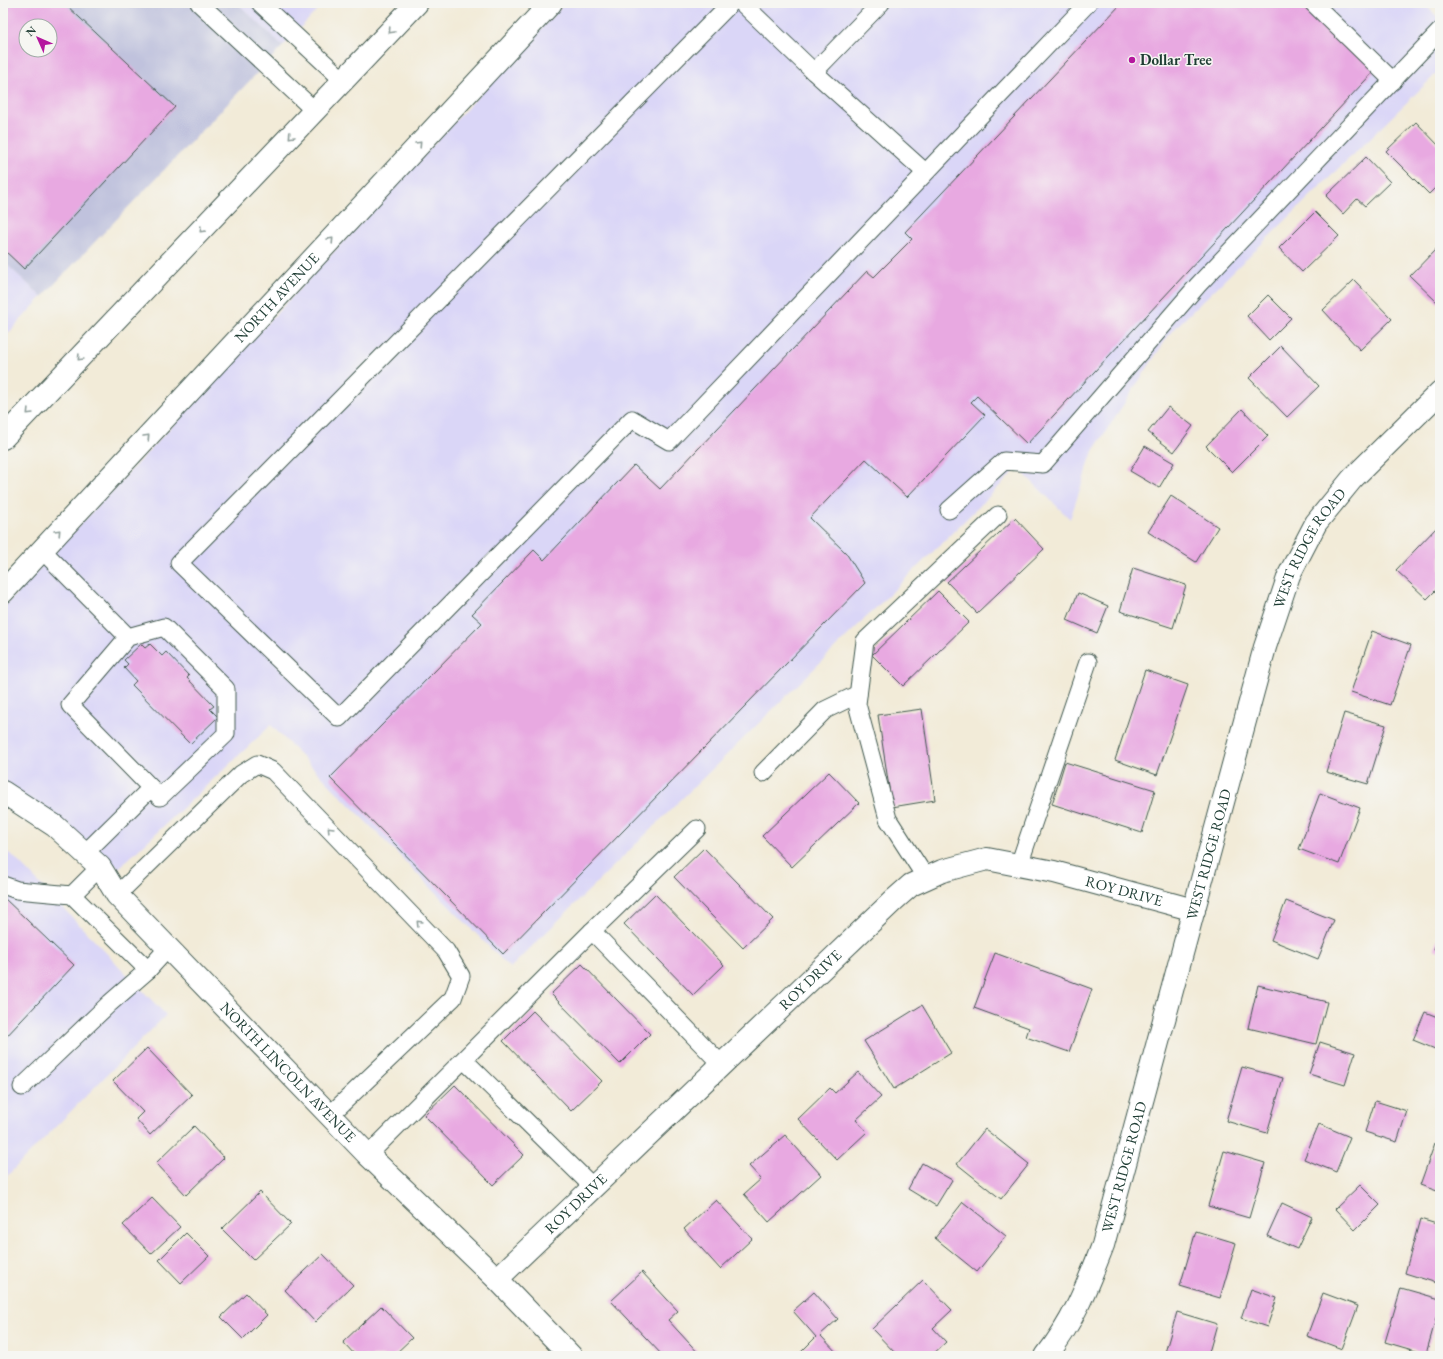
<svg xmlns="http://www.w3.org/2000/svg" width="1443" height="1359" font-family="'EB Garamond',serif">
  <style>
    .built { fill: #dad6f7 }
    .industrial { fill: #c0c2dd; fill-rule: evenodd }
    .building { fill: #e8a9e1; fill-rule: evenodd }
    .lines { fill: none; stroke-linecap: round; stroke-linejoin: round }
    .lane-casing { stroke: #3f574d; stroke-width: 19 }
    .street-casing { stroke: #3f574d; stroke-width: 24 }
    .primary-casing { stroke: #3f574d; stroke-width: 24 }
    .lane { stroke: #fff; stroke-width: 17 }
    .street { stroke: #fff; stroke-width: 22 }
    .primary { stroke: #fff; stroke-width: 22 }
    .oneway { stroke: #8f9e9a }
    .poi-dot { fill: #b5179e; stroke: #f6f6f2; stroke-width: 1.5 }
    .labels { text-anchor: middle; stroke-width: 3; stroke-linejoin: round; paint-order: stroke }
    .poi-label { font-size: 15px; font-weight: bold; fill: #1f3d34; stroke: #f6f6f2; text-anchor: start }
    .street-label { font-size: 15px; fill: #1f3d34; stroke: #f6f6f2 }
  </style>
  <rect width="100%" height="100%" fill="#f6f6f2"/>
  <filter id="ink" filterUnits="userSpaceOnUse"><feTurbulence type="fractalNoise" baseFrequency=".025" numOctaves="2"/><feDisplacementMap in="SourceGraphic" scale="8" xChannelSelector="R" yChannelSelector="G"/><feConvolveMatrix kernelMatrix="1 2 1 2 8 2 1 2 1" color-interpolation-filters="sRGB"/></filter>
  <filter id="wash" filterUnits="userSpaceOnUse"><feTurbulence type="fractalNoise" baseFrequency=".012" numOctaves="4" result="noise"/><feDisplacementMap in="SourceGraphic" scale="16" xChannelSelector="R" yChannelSelector="G"/><feGaussianBlur stdDeviation="0.9" result="paint"/><feColorMatrix in="noise" values="0 0 0 0 0 0 0 0 0 0 0 0 0 0 0 0 0 1.4 0 .05"/><feComposite in="paint" operator="in"/></filter>
  <g filter="url(#wash)">
    <rect width="100%" height="100%" fill="#f2ebd8"/>
    <g class="built">
      <polygon points="237,3 324,3 283,46"/>
      <polygon points="565,3 1424,3 1440,20 1440,70 1171,332 1093,451 1070,519 1018,468 510,968 271,725 119,868 3,787 3,608"/>
      <polygon points="3,261 42,297 3,339"/>
      <polygon points="3,850 12,855 166,1015 3,1180"/>
    </g>
    <path class="industrial" d="M3 3H237L283 46 42 297 3 261ZM26 26H50V50H26Z"/>
    <g id="blocks">
      <g class="building">
        <path d="M3 3H64L175 107 24 269 3 249ZM26 26H50V50H26Z"/>
        <polygon points="1122,3 1307,3 1376,69 1027,444 977,396 971,402 985,415 907,497 866,459 810,518 846,553 865,583 503,954 330,778 482,623 472,614 534,550 544,560 634,465 660,489 867,271 874,277 912,239 905,232"/>
        <polygon points="1416,122 1440,147 1440,183 1429,194 1386,151"/>
        <polygon points="1366,157 1390,182 1365,206 1357,199 1343,214 1326,196"/>
        <polygon points="1315,212 1339,236 1302,272 1279,248"/>
        <polygon points="1436,249 1440,254 1440,301 1438,303 1410,276"/>
        <polygon points="1354,280 1392,319 1360,350 1323,310"/>
        <polygon points="1268,295 1291,318 1269,340 1247,316"/>
        <polygon points="1281,346 1319,386 1287,417 1249,378"/>
        <polygon points="1168,407 1193,426 1174,452 1148,432"/>
        <polygon points="1242,409 1268,436 1232,472 1206,446"/>
        <polygon points="1145,446 1174,463 1159,488 1130,471"/>
        <polygon points="1171,496 1218,527 1196,562 1148,532"/>
        <polygon points="1015,518 1044,549 977,613 947,582"/>
        <polygon points="1437,527 1440,530 1440,586 1427,599 1396,570"/>
        <polygon points="1133,568 1186,585 1173,628 1120,611"/>
        <polygon points="938,591 969,622 903,686 872,655"/>
        <polygon points="1078,593 1108,606 1097,633 1067,620"/>
        <polygon points="1372,631 1411,645 1390,705 1351,692"/>
        <polygon points="141,644 145,648 150,644 162,656 166,652 189,676 187,678 214,706 210,709 218,717 190,744 132,685 136,681 124,668 128,664 124,660"/>
        <polygon points="1145,670 1188,685 1157,775 1115,760"/>
        <polygon points="922,709 935,800 892,807 878,715"/>
        <polygon points="1344,713 1386,725 1368,784 1326,772"/>
        <polygon points="1065,762 1155,790 1142,833 1052,804"/>
        <polygon points="829,772 859,803 792,867 762,836"/>
        <polygon points="1320,793 1360,808 1339,864 1299,849"/>
        <polygon points="704,848 773,919 743,948 674,877"/>
        <polygon points="655,894 724,965 693,995 624,924"/>
        <polygon points="3,897 74,965 3,1040"/>
        <polygon points="1286,901 1334,920 1318,959 1271,940"/>
        <polygon points="1440,934 1440,951 1434,949"/>
        <polygon points="995,953 1092,989 1069,1052 1026,1037 1029,1028 974,1008"/>
        <polygon points="582,964 650,1034 620,1064 551,994"/>
        <polygon points="1258,985 1327,1002 1316,1044 1248,1028"/>
        <polygon points="922,1005 951,1053 894,1089 864,1041"/>
        <polygon points="533,1011 602,1081 571,1111 503,1041"/>
        <polygon points="1425,1012 1440,1018 1440,1051 1413,1040"/>
        <polygon points="1320,1042 1355,1053 1345,1085 1309,1074"/>
        <polygon points="147,1048 192,1095 150,1135 136,1119 143,1112 113,1081"/>
        <polygon points="1242,1067 1283,1078 1267,1133 1226,1121"/>
        <polygon points="858,1072 881,1097 856,1120 867,1132 837,1160 798,1119 830,1088 835,1093"/>
        <polygon points="455,1085 524,1155 493,1185 424,1115"/>
        <polygon points="1375,1101 1407,1111 1397,1142 1365,1132"/>
        <polygon points="1319,1124 1350,1137 1336,1172 1304,1159"/>
        <polygon points="194,1126 224,1158 186,1195 156,1163"/>
        <polygon points="985,1129 1029,1164 1001,1199 957,1164"/>
        <polygon points="785,1135 821,1175 769,1222 744,1194 761,1179 749,1166"/>
        <polygon points="1435,1143 1440,1145 1440,1192 1420,1185"/>
        <polygon points="1224,1151 1265,1163 1249,1218 1208,1206"/>
        <polygon points="922,1163 952,1180 936,1206 908,1189"/>
        <polygon points="1360,1185 1380,1205 1355,1230 1335,1209"/>
        <polygon points="260,1192 291,1224 253,1260 222,1229"/>
        <polygon points="152,1198 180,1227 151,1254 123,1225"/>
        <polygon points="716,1200 752,1239 720,1269 684,1229"/>
        <polygon points="963,1202 1006,1236 977,1272 935,1238"/>
        <polygon points="1282,1203 1312,1217 1297,1249 1267,1236"/>
        <polygon points="1420,1219 1440,1225 1440,1284 1405,1273"/>
        <polygon points="1196,1231 1236,1243 1220,1298 1180,1286"/>
        <polygon points="186,1233 209,1256 181,1283 159,1260"/>
        <polygon points="323,1254 353,1285 315,1322 285,1290"/>
        <polygon points="642,1272 678,1311 668,1320 701,1356 663,1356 611,1301"/>
        <polygon points="923,1280 952,1310 933,1328 946,1342 931,1356 898,1356 872,1329"/>
        <polygon points="1401,1288 1440,1299 1440,1304 1426,1354 1385,1342"/>
        <polygon points="1251,1289 1277,1298 1267,1327 1241,1318"/>
        <polygon points="814,1292 838,1319 820,1335 840,1356 797,1356 816,1337 793,1311"/>
        <polygon points="246,1293 267,1315 243,1339 221,1317"/>
        <polygon points="1323,1293 1358,1306 1342,1349 1307,1336"/>
        <polygon points="381,1306 412,1338 393,1356 356,1356 343,1342"/>
        <polygon points="1177,1312 1217,1324 1208,1356 1164,1356"/>
      </g>
    </g>
  </g>
  <g filter="url(#ink)">
    <use href="#blocks" fill-opacity="0" stroke="#3f574d" stroke-width="1"/>
    <g class="lines">
      <g class="lane-casing">
        <g id="lane">
          <polyline points="199,3 315,111"/>
          <polyline points="260,3 344,81"/>
          <polyline points="731,3 179,563 339,718 632,419 669,441 1088,3"/>
          <polyline points="742,3 814,72 925,172"/>
          <polyline points="1313,3 1393,81"/>
          <polyline points="814,72 881,3"/>
          <polyline points="949,510 1004,461 1043,464 1198,285 1440,31"/>
          <polyline points="42,550 128,637 164,627 226,689 226,734 160,797 70,705 128,637"/>
          <polyline points="763,773 825,710 858,694"/>
          <polyline points="697,829 592,931 721,1064"/>
          <polyline points="85,853 151,788"/>
          <polyline points="1019,865 1088,662"/>
          <polyline points="926,878 888,819 857,704 865,641 998,515"/>
          <polyline points="3,885 17,890 72,895 148,970"/>
          <polyline points="72,895 100,867"/>
          <polyline points="117,895 241,774 257,764 273,771 446,951 461,976 453,998 330,1115"/>
          <polyline points="464,1060 593,1187"/>
          <polyline points="22,1087 110,1003 148,970 169,947"/>
          <polyline points="368,1155 592,931"/>
        </g>
      </g>
      <g class="street-casing">
        <g id="street">
          <path id="s1" d="M3 792 55 826 100 867 117 895 368 1155 497 1279 571 1356"/>
          <path id="s2" d="M497 1279 894 900 911 885 942 871 987 859 1054 872 1194 910"/>
          <path id="s3" d="M1046 1356C1074 1321 1087 1286 1103 1245L1265 647 1289 575 1316 523 1352 479 1440 392"/>
        </g>
      </g>
      <g class="primary-casing">
        <g id="primary">
          <polyline points="3,438 417,3"/>
          <path id="s4" d="M3 592 551 3"/>
        </g>
      </g>
      <use href="#lane" class="lane"/>
      <use href="#street" class="street"/>
      <use href="#primary" class="primary"/>
    </g>
    <defs><path id="oneway-chevron" d="M-2-3.5L2.5 0L-2 3.5" fill="none" stroke-width="1.6" stroke-linecap="round" stroke-linejoin="round"/></defs>
    <g class="oneway">
      <use href="#oneway-chevron" transform="translate(391 31) rotate(133)"/>
      <use href="#oneway-chevron" transform="translate(291 136) rotate(133)"/>
      <use href="#oneway-chevron" transform="translate(419 144) rotate(-47)"/>
      <use href="#oneway-chevron" transform="translate(202 230) rotate(134)"/>
      <use href="#oneway-chevron" transform="translate(331 240) rotate(-47)"/>
      <use href="#oneway-chevron" transform="translate(80 358) rotate(134)"/>
      <use href="#oneway-chevron" transform="translate(29 412) rotate(134)"/>
      <use href="#oneway-chevron" transform="translate(147 437) rotate(-47)"/>
      <use href="#oneway-chevron" transform="translate(58 532) rotate(-47)"/>
      <use href="#oneway-chevron" transform="translate(330 829) rotate(-134)"/>
      <use href="#oneway-chevron" transform="translate(419 923) rotate(-134)"/>
    </g>
  </g>
  <circle class="poi-dot" cx="1132" cy="60" r="4"/>
  <g class="labels">
    <g class="poi-label">
      <text x="1140" y="65">Dollar Tree</text>
    </g>
    <g class="street-label">
      <text dy="5" stroke="none"><textPath href="#s4" startOffset="402">NORTH AVENUE</textPath></text>
      <text dy="5" stroke="none"><textPath href="#s3" startOffset="854">WEST RIDGE ROAD</textPath></text>
      <text dy="5" stroke="none"><textPath href="#s3" startOffset="530">WEST RIDGE ROAD</textPath></text>
      <text dy="5" stroke="none"><textPath href="#s2" startOffset="793">ROY DRIVE</textPath></text>
      <text dy="5" stroke="none"><textPath href="#s2" startOffset="433">ROY DRIVE</textPath></text>
      <text dy="5" stroke="none"><textPath href="#s1" startOffset="402">NORTH LINCOLN AVENUE</textPath></text>
      <text dy="5" stroke="none"><textPath href="#s3" startOffset="206">WEST RIDGE ROAD</textPath></text>
      <text dy="5" stroke="none"><textPath href="#s2" startOffset="109">ROY DRIVE</textPath></text>
    </g>
  </g>
  <rect width="1443" height="1359" fill="none" stroke="#f6f6f2" stroke-width="16"/>
  <g transform="translate(38 38) rotate(315)"><circle r="19" fill="#f6f6f2" stroke="#a0aca6"/>
  <path d="M0-3L7 15L0 10L-7 15Z" fill="#b5179e"/>
  <text y="-6" font-size="11" font-weight="bold" text-anchor="middle" fill="#1f3d34">N</text>
  </g>
</svg>
